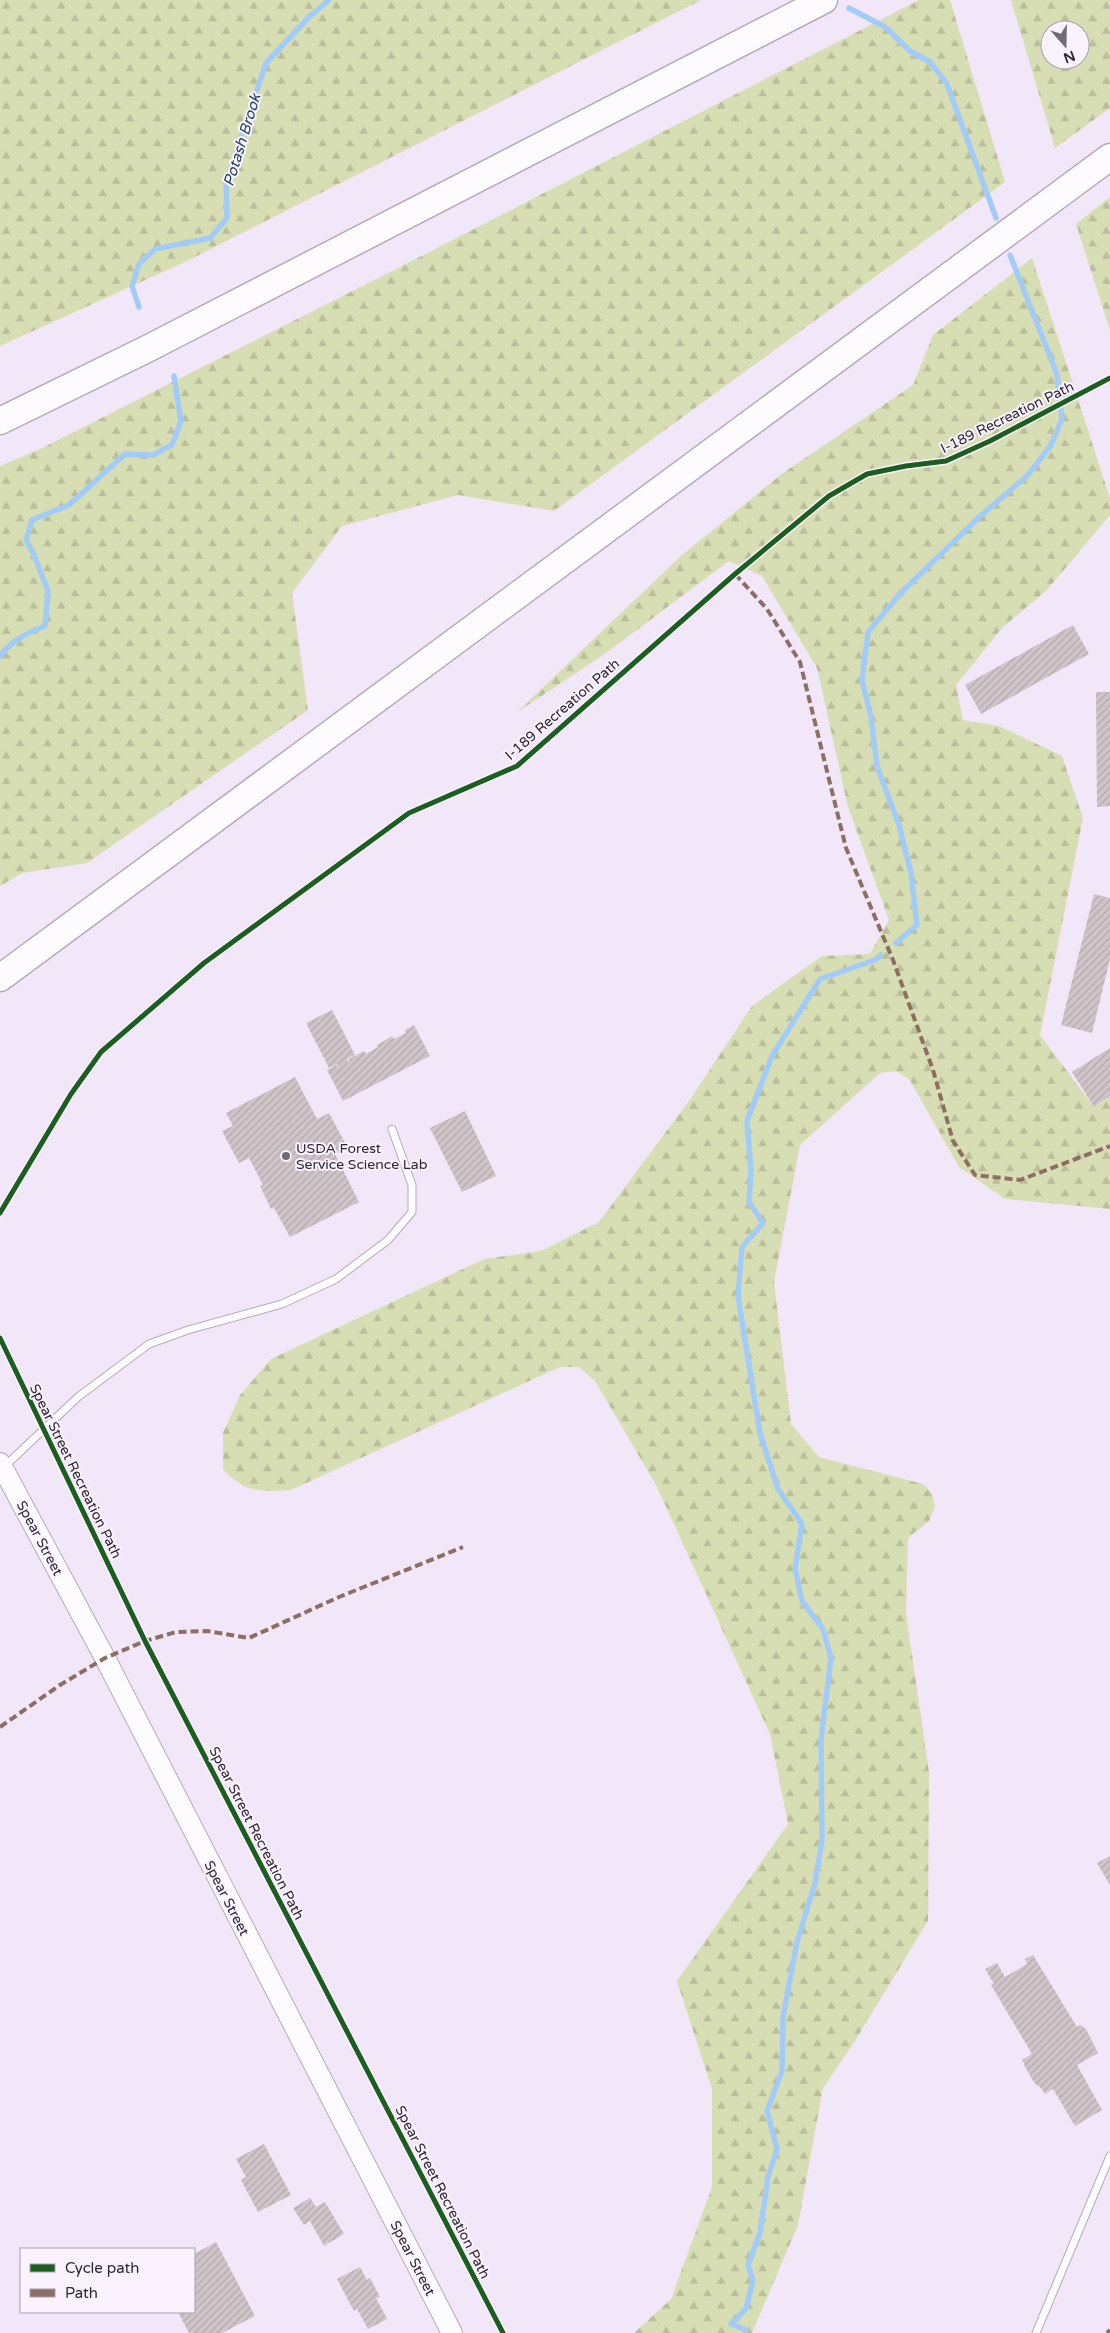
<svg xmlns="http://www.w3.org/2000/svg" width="1110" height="2333" font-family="'Varela Round',sans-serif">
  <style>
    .forest { fill: url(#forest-firs); fill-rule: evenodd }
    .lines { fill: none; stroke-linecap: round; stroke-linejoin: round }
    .stream { stroke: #a2ccf7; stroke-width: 5.5 }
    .building { fill: url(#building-hatch) }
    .lane-casing { stroke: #b4acb8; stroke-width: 9 }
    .secondary-casing { stroke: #b4acb8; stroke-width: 22 }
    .highway-casing { stroke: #b4acb8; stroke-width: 29 }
    .lane { stroke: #fdfbfe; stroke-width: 7 }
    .secondary { stroke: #fdfbfe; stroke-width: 20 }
    .highway { stroke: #fdfbfe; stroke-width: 26 }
    .quiet { stroke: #8d6e63; stroke-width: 4; stroke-dasharray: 8 4; stroke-linecap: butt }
    .cycleway-casing { stroke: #faf2ff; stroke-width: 8 }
    .cycleway { stroke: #1b5e20; stroke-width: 5 }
    .poi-dot { fill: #736a77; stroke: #faf2ff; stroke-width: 2 }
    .labels { text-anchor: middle; stroke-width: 4; stroke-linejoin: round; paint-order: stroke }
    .street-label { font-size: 14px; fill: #2e2632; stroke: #faf2ff }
    .poi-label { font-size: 14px; fill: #2e2632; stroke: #faf2ff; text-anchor: start }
    .water-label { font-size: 15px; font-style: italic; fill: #20435f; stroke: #faf2ff }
  </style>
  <defs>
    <pattern id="forest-firs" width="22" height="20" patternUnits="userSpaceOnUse" patternTransform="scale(1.25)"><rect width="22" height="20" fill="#d8deb3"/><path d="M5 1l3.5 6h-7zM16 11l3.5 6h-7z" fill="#babe9a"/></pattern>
    <pattern id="building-hatch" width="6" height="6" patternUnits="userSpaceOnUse" patternTransform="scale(1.25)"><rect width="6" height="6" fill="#cfc5c8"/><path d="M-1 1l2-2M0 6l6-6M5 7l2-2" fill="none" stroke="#b2a9ac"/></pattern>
  </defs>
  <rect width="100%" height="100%" fill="#f2e7f8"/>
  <g class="forest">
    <polygon points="0,0 701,0 187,261 0,346"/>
    <polygon points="919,0 950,0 1005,182 554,511 458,495 342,526 292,593 308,710 87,863 22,873 0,886 0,466 42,448 404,265"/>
    <path d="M1011 0H1110V108L1055 148ZM1050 30H1080V60H1050Z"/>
    <polygon points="1110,197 1110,330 1076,224"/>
    <path d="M1032 258 1110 498V515L1047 590 1002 628 956 685 963 720 999 726 1062 756 1083 818 1040 1035 1094 1107 1110 1097V1209L1005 1199 959 1167 909 1079 896 1071 880 1073 800 1145 774 1282 791 1424 819 1457 923 1484 932 1494 935 1506 929 1521 908 1538 906 1613 929 1772 928 1921 855 2041 823 2088 798 2225 752 2333H634L671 2299 712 2187V2089L677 1981 788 1824 770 1734 656 1485 595 1381 579 1367H560L291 1490C262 1492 244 1493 223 1469V1433L240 1395 271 1359 484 1259 541 1251 599 1222 691 1098 752 1006 822 956 870 954 889 920 848 807 817 668 762 576 729 561 606 653 516 713 682 555 783 473 913 385 933 335Z"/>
  </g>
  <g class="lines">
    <g class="stream">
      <polyline points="849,8 885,27 910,51 930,62 947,84 996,218"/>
      <polyline points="139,307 132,286 139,264 155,249 210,238 227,218 226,183 266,63 310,16 329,0"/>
      <path d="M0 656C12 640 27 633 45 626L48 591 34 555 26 540 32 520 69 505 125 454 153 455 172 445 181 421 174 376"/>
      <polyline points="896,943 917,925 911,873 899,825 877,766 871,717 862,680 868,632 900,594 978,518 1028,475 1051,445 1062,419 1057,374 1010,255"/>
      <polyline points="745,2333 746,2330 731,2324 746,2309 753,2280 748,2265 760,2233 768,2177 777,2149 767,2111 782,2071 783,2017 797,1942 815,1883 822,1840 821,1740 831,1658 823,1629 802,1601 795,1568 802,1524 778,1489 760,1433 738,1296 742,1247 763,1223 749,1202 751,1171 747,1121 772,1056 820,979 875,960 881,955"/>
    </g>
  </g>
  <g class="building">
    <polygon points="1073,625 1089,654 981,714 965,685"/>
    <polygon points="1096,692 1110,692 1110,806 1097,807"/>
    <polygon points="1094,894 1110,898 1110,959 1092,1033 1061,1025"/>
    <polygon points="332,1010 355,1055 347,1059 349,1063 349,1059 364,1051 366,1054 378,1047 377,1045 392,1036 394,1039 406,1033 405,1030 414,1025 430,1056 343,1101 327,1070 336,1065 339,1068 337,1064 329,1068 306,1023"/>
    <polygon points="1110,1048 1110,1096 1094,1107 1072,1072"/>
    <polygon points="295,1077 317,1119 329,1113 348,1148 335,1154 359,1202 290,1237 274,1208 271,1209 260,1186 263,1185 249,1158 239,1163 222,1131 233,1126 226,1113"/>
    <polygon points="465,1111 496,1176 462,1192 430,1128"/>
    <polygon points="1110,1856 1110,1885 1097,1863"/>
    <polygon points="1033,1955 1077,2027 1081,2025 1086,2029 1098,2053 1077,2065 1102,2110 1075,2126 1053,2089 1045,2094 1040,2087 1035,2084 1024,2065 1025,2065 1022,2060 1032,2054 991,1985 994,1984 985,1969 997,1963 1005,1977 1027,1964 1025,1959"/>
    <polygon points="264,2144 291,2195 258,2212 241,2180 246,2177 236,2159"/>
    <polygon points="310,2198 316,2207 325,2202 344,2234 324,2246 310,2221 304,2225 293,2208"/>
    <polygon points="216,2242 255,2316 222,2333 189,2333 178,2312 194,2312 194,2254"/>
    <polygon points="360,2267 367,2280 370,2278 380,2297 376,2298 387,2319 368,2329 357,2309 354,2311 337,2279"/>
  </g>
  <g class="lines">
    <g class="lane-casing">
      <g id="lane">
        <polyline points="5,1466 78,1397 149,1344 188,1330 282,1304 336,1279 388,1240 412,1212 412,1185 392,1129"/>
        <polyline points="1036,2333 1110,2156"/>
      </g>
    </g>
    <g class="secondary-casing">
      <polyline id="secondary" points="0,1463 105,1658 452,2333"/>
    </g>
    <g class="highway-casing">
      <g id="highway">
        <polyline points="0,421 147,349 824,0"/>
        <polyline points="0,978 1110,157"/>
      </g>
    </g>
    <use href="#lane" class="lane"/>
    <use href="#secondary" class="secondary"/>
    <use href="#highway" class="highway"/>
    <g class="quiet">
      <polyline points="735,574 767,609 800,662 846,848 893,960 933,1070 953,1141 975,1175 1020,1180 1110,1146"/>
      <polyline points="0,1727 60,1685 105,1658 145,1641 176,1632 207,1631 249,1638 339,1597 463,1547"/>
      <polyline points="1107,2333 1110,2330"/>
    </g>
    <g class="cycleway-casing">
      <g id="cycleway">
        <polyline points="0,1213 71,1094 101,1052 204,963 409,813 517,766 735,574 829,496 867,474 906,466 946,461 990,441 1110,378"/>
        <polyline points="0,1338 145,1641 503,2333"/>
      </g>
    </g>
    <use href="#cycleway" class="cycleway"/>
  </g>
  <circle class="poi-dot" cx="286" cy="1156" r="5"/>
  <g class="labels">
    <g class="street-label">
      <text transform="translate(1007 417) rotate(-26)" y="5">I-189 Recreation Path</text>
      <text transform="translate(562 709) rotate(-41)" y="5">I-189 Recreation Path</text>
      <text transform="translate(76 1471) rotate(64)" y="5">Spear Street Recreation Path</text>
      <text transform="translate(40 1538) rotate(62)" y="5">Spear Street</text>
      <text transform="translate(257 1833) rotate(63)" y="5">Spear Street Recreation Path</text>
      <text transform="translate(227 1898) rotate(63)" y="5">Spear Street</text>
      <text transform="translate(443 2192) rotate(63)" y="5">Spear Street Recreation Path</text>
      <text transform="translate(413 2258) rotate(63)" y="5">Spear Street</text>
    </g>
    <g class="poi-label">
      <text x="296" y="1153">USDA Forest<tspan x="296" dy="16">Service Science Lab</tspan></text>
    </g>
    <g class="water-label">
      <text transform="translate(242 140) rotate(-73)" y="5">Potash Brook</text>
    </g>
  </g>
  <rect x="20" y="2248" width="175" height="65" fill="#faf2ff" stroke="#a8a0ad"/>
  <rect x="30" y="2264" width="25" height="8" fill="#1b5e20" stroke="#a8a0ad"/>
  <text x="65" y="2273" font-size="15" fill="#2e2632">Cycle path</text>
  <rect x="30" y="2289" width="25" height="8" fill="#8d6e63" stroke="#a8a0ad"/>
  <text x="65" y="2298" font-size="15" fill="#2e2632">Path</text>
  <g transform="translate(1065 45) rotate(160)"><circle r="24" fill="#faf2ff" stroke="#a8a0ad"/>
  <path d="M0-4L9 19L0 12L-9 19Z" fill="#736a77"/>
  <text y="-8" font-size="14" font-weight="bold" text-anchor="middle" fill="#2e2632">N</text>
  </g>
</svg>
